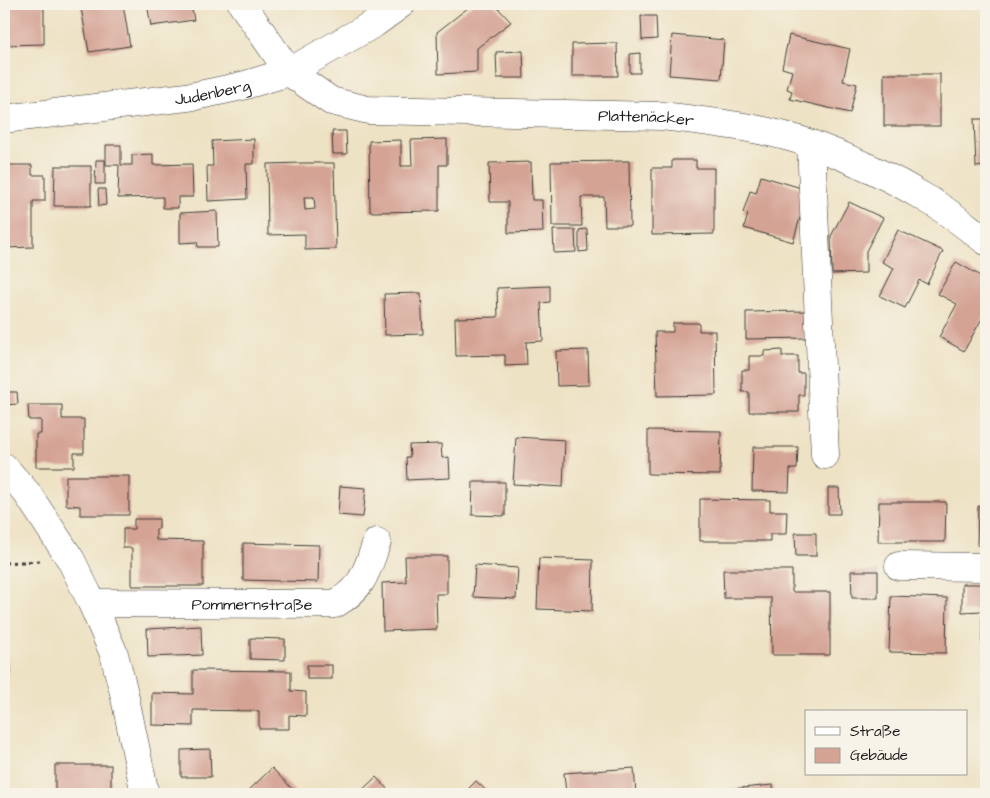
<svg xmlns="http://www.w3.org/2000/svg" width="990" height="798" font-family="'Architects Daughter',sans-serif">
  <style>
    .building { fill: #d4a394; fill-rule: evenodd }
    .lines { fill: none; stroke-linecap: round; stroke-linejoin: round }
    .minor-casing { stroke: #3c3a35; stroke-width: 29 }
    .path { stroke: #3c3a35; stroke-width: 3; stroke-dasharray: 4 4; stroke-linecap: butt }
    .minor { stroke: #fff; stroke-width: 28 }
    .labels { text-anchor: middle; stroke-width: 4; stroke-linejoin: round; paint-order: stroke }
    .street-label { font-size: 16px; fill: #1c1c1c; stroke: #f7f3e8 }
  </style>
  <rect width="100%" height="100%" fill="#f7f3e8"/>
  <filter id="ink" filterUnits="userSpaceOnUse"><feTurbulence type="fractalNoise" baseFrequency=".02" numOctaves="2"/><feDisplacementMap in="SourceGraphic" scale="10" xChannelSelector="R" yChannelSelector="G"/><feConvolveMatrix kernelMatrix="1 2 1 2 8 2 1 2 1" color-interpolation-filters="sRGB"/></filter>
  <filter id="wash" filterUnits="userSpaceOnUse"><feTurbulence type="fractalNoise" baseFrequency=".0096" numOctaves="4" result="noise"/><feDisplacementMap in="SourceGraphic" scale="20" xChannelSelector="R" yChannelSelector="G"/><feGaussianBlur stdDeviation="1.12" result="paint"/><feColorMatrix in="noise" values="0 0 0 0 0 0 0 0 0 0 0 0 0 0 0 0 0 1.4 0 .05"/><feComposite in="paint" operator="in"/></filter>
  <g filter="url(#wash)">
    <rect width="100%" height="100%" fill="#eee2c4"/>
    <g id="blocks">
      <g class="building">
        <polygon points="6,4 44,4 44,44 6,45"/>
        <polygon points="107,4 123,4 130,46 89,52 81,8"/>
        <polygon points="147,4 191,4 194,20 151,26"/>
        <polygon points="473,4 494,4 511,22 477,48 477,72 438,74 437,32"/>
        <polygon points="641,16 656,16 657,39 642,40"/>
        <polygon points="672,35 724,40 721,79 669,75"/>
        <polygon points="789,35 850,49 843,81 857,84 850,113 790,99 792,91 787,89 792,71 782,68"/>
        <polygon points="617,43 618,76 572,76 572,44"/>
        <polygon points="523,51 524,78 497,78 496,52"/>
        <polygon points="640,53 640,73 630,73 630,54"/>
        <rect x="884" y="74" width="56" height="52"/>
        <polygon points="974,119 986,119 986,166 976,167"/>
        <polygon points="332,131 346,131 347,154 333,154"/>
        <polygon points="254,139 254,164 246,164 247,199 208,201 207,166 213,166 212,141"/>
        <polygon points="447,139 447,165 439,165 439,211 370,212 369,141 401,140 401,166 412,166 411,140"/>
        <polygon points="106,145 121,145 121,165 132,165 132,155 153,154 153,165 192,164 193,197 178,197 178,208 163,208 163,197 118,198 119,165 106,165"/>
        <polygon points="96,160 105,160 105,184 95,184"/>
        <polygon points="672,160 696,160 696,168 714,168 714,234 652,235 652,168 672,168"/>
        <polygon points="629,161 630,226 605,226 604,197 581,197 582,226 552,226 551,162"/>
        <polygon points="531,162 532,200 542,200 543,232 508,233 508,202 490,202 489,163"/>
        <path d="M303 163H334L336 249 305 250V234L268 235 267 164ZM304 197H314L315 209 305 210Z"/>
        <polygon points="4,165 32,165 32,175 45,175 45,201 33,201 33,247 4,248"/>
        <polygon points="55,166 91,166 91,206 54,206"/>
        <polygon points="761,176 808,190 793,242 744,228 748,214 743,213 750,191 756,193"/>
        <polygon points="98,189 105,189 106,205 99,206"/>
        <polygon points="849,202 883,218 866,251 866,273 832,274 831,236"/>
        <polygon points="217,211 218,247 198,247 197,242 180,243 180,213"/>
        <polygon points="587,229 588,251 579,252 579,230"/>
        <polygon points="553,230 575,230 576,252 554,253"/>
        <polygon points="898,230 943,251 927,284 919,280 905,308 880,296 894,268 882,262"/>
        <polygon points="956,262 986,279 986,311 964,351 939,337 957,304 938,294"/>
        <polygon points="550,286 550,302 541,303 543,341 526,342 527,365 505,366 505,355 456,356 455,318 498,317 497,288"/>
        <polygon points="421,293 423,334 385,335 384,294"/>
        <polygon points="809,311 810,338 746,339 746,312"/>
        <polygon points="673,323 699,323 699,331 715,331 716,395 657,396 655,332 673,332"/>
        <polygon points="588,350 589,385 557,386 556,351"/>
        <polygon points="782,350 782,356 798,356 798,373 804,373 804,395 799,395 799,412 749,412 749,392 742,392 742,370 749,370 749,356 764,356 764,351"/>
        <polygon points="4,392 17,392 18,404 4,405"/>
        <polygon points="28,405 62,405 62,419 84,419 84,453 74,453 74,467 36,467 36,434 41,434 41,420 29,420"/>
        <polygon points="648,430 721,431 720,475 648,474"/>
        <polygon points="516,437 565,440 563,487 513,484"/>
        <polygon points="441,444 442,458 449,457 450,478 407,480 406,457 410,457 409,445"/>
        <polygon points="753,447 798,447 797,469 790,469 789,492 752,491"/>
        <polygon points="66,476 129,476 129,515 80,515 80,506 66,505"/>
        <polygon points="473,482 505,482 505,516 472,515"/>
        <polygon points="340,486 366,488 363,517 338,515"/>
        <polygon points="828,488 839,488 840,514 828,514"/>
        <polygon points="700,499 770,500 770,511 787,511 786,534 770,534 770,541 700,541"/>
        <polygon points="879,502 946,502 945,542 878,542"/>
        <polygon points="978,506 986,506 986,545 977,545"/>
        <polygon points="134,519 159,519 159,529 156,529 156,540 203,541 203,586 132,586 132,548 123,548 123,529 134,529"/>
        <polygon points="795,533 816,533 816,556 796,556"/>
        <polygon points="243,543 319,545 318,582 243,580"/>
        <polygon points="405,556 447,556 447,594 436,594 437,629 383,631 382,583 406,582"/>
        <polygon points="539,558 593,560 592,611 537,609"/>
        <polygon points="475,565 518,568 516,599 473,597"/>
        <polygon points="723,570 792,570 792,592 830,592 830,655 772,655 771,598 724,598"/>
        <polygon points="851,571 878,571 878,598 852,598"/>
        <polygon points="962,584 986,584 986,641 982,641 982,611 962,612"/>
        <polygon points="891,596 947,598 946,653 889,652"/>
        <polygon points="201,626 202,655 148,657 147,629"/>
        <polygon points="250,638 285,639 285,660 250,659"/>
        <polygon points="4,647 9,672 4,673"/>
        <rect x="307" y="665" width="25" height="14"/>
        <polygon points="193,670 291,671 291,691 306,692 306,716 289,715 289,729 259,729 259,711 193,710 193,726 152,725 152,693 193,694"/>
        <polygon points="210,749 211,777 181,777 181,750"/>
        <rect x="55" y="765" width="56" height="29"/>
        <polygon points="272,768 297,794 245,794"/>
        <polygon points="634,768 636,794 566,794 564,773"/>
        <polygon points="376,777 392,794 358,794"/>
        <polygon points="476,781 490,794 463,794"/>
        <polygon points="773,785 774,794 701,794 700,792"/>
      </g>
    </g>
  </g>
  <g filter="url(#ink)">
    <use href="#blocks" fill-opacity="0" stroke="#3c3a35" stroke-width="1"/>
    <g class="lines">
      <g class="minor-casing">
        <g id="minor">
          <path id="s1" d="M242 4 289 72 331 101 368 110 662 116C711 122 763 127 811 144 850 158 891 177 927 199 948 211 967 227 986 241"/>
          <path id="s2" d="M4 119 195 96 242 86 289 72 375 23 401 4"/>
          <polyline points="811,144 825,455"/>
          <polyline points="4,467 27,493 71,560 92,603 114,654 124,693 145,794"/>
          <polyline points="899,566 986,567"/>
          <path id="s3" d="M92 603 335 604C364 587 366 572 377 542"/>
        </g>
      </g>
      <polyline class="path" points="4,563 40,561"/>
      <use href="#minor" class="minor"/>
    </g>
  </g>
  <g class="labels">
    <g class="street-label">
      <text dy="6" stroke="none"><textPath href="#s2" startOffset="210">Judenberg</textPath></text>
      <text dy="6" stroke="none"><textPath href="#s1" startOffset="450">Plattenäcker</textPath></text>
      <text dy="6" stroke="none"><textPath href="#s3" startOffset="160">Pommernstraße</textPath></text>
    </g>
  </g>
  <rect width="990" height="798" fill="none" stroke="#f7f3e8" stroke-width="20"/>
  <rect x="805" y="710" width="162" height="65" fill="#f7f3e8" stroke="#9f9d96"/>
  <rect x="815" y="727" width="25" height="8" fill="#ffffff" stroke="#9f9d96"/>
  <text x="850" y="736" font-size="15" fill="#1c1c1c">Straße</text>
  <rect x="815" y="748" width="25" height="15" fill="#d4a394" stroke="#9f9d96"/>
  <text x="850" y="760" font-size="15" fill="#1c1c1c">Gebäude</text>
</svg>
